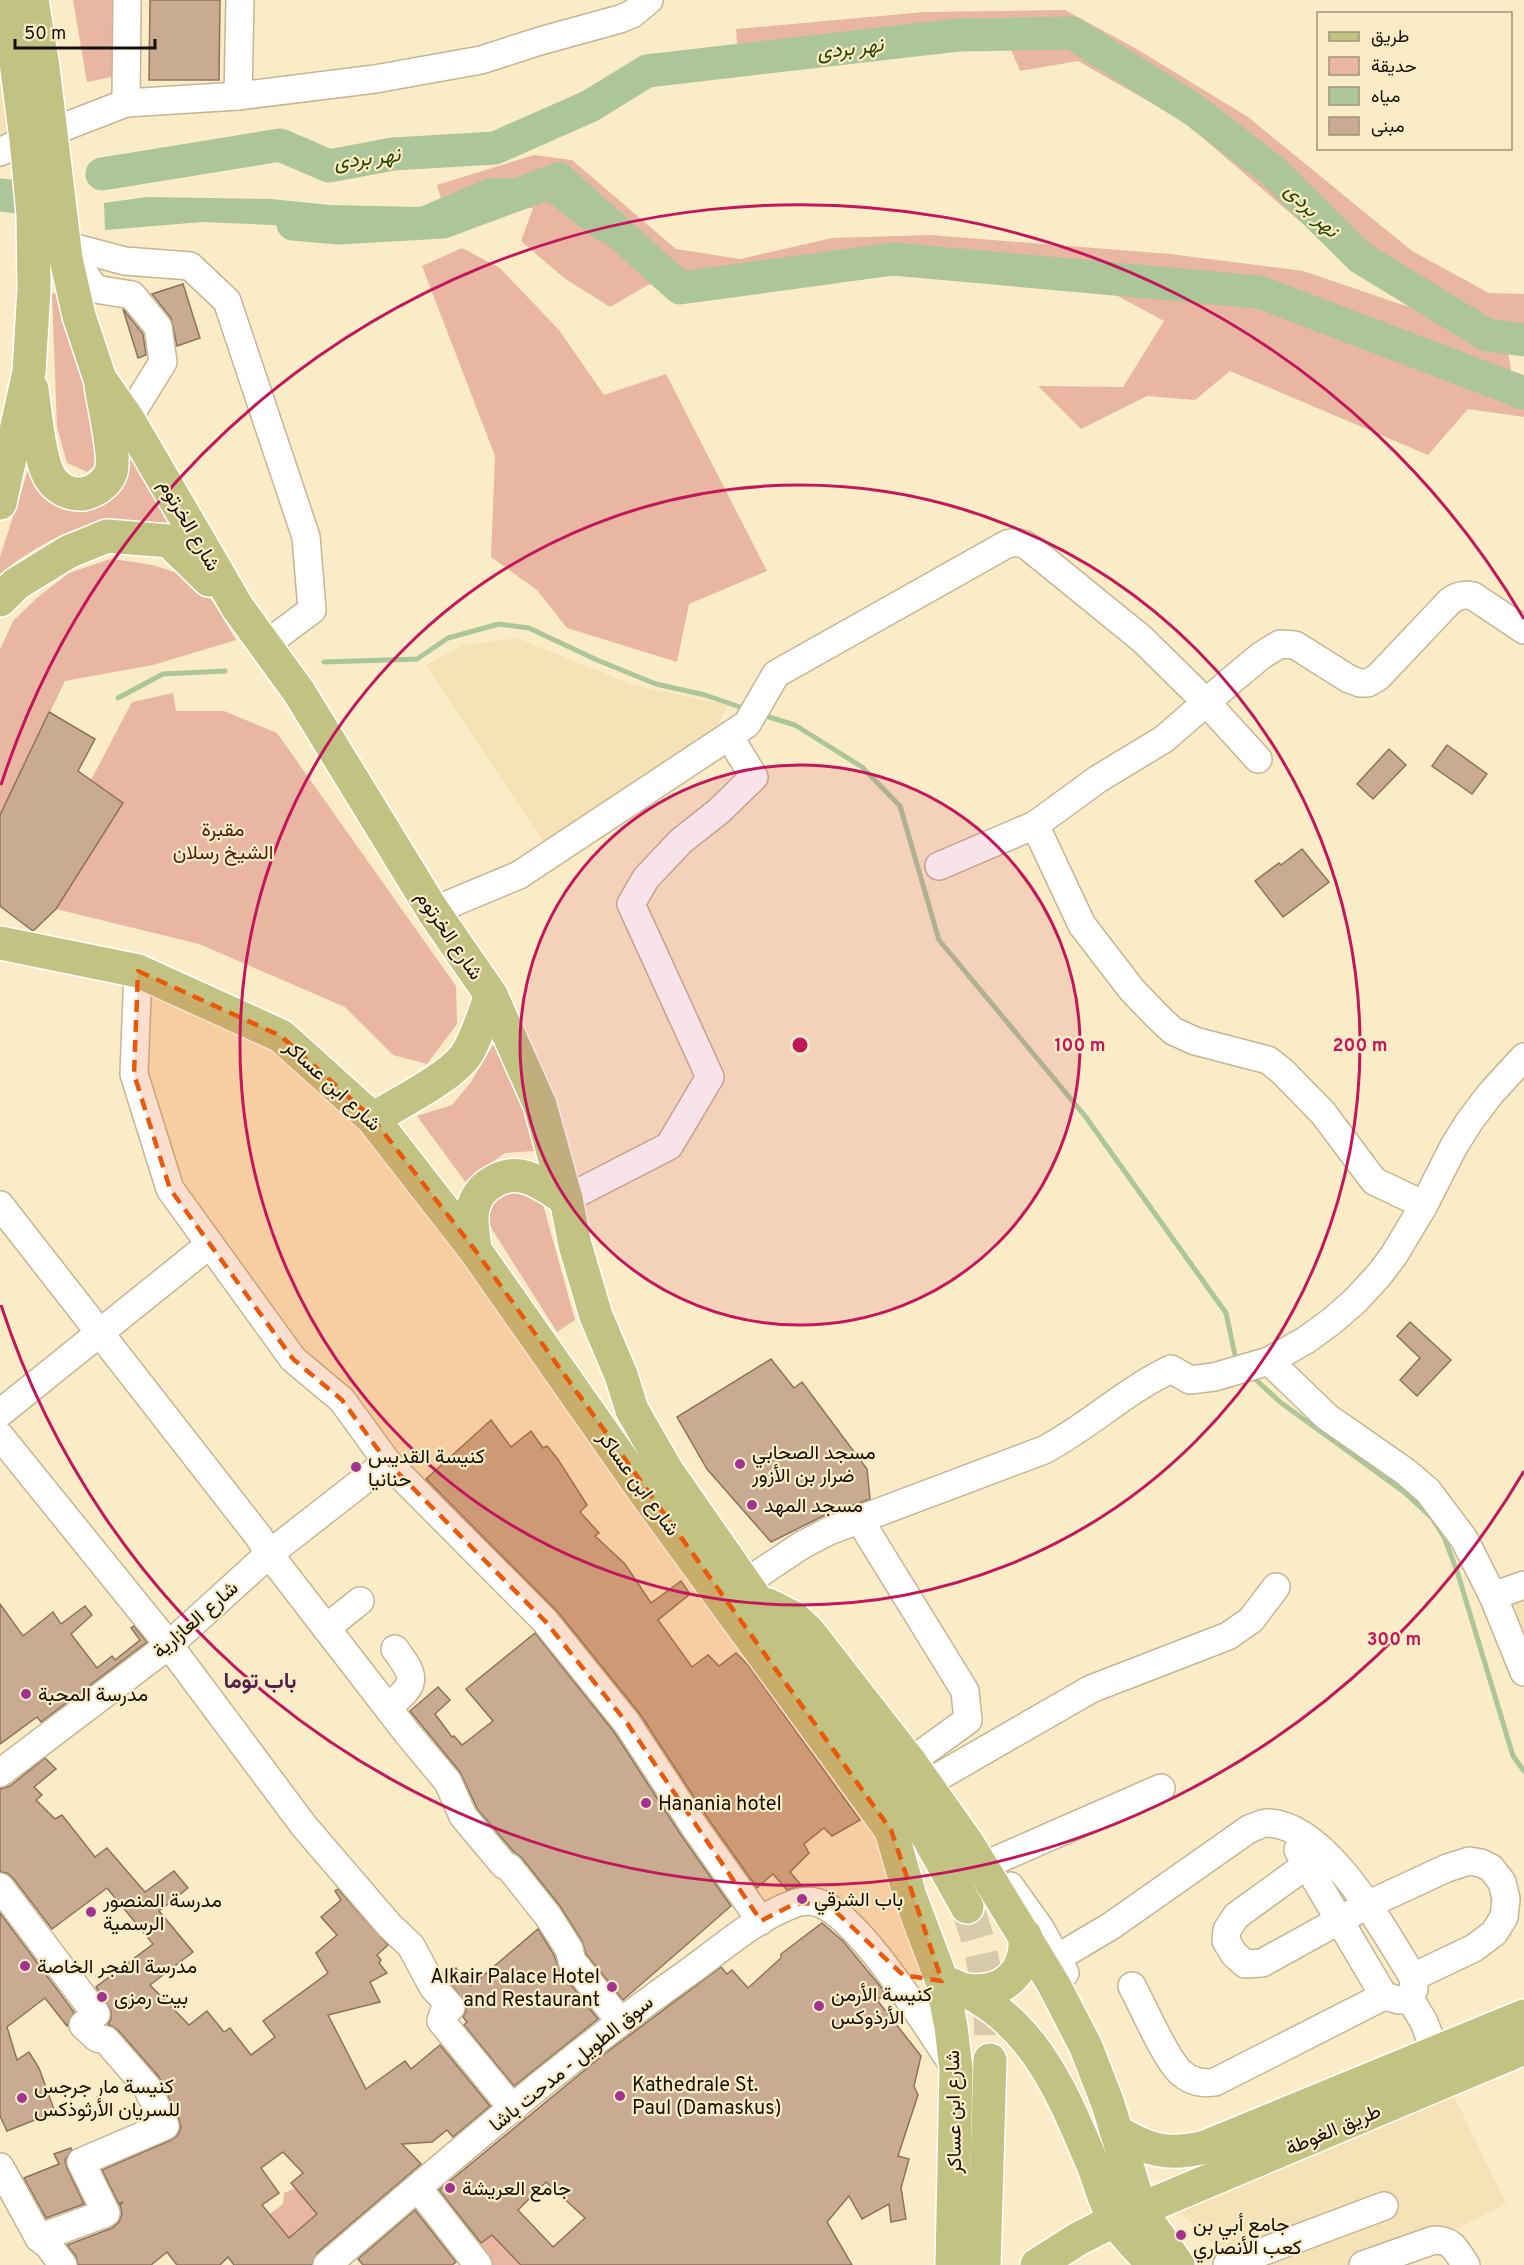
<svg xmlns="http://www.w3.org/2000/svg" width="1524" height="2265" font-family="Overpass,Vazirmatn,sans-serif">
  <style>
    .built { fill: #f6e2b7 }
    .green { fill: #e9b6a1 }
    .water { fill: #adc699 }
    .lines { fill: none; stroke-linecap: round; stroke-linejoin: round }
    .stream { stroke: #adc699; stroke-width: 5 }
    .river { stroke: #adc699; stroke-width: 33 }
    .building { fill: #c8ab90; stroke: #8e735a; stroke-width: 1.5; fill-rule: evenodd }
    .major-tunnel { stroke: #d8cbab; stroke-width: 33; stroke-dasharray: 33 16; stroke-linecap: butt }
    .minor-casing { stroke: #c5b593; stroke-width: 30 }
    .major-casing { stroke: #fff; stroke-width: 36 }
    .minor { stroke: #fff; stroke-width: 27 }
    .major { stroke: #c2c282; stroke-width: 33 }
    .marked { fill: #e8590c; fill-opacity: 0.2; stroke: #e8590c; stroke-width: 4.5; stroke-dasharray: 12 8; stroke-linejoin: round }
    .ring { fill: none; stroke: #c2185b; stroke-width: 3 }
    .poi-dot { fill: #a4338f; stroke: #fbecc8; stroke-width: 2 }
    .labels { text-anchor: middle; stroke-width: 4.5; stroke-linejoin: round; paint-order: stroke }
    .street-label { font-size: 20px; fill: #140f04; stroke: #fbecc8 }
    .park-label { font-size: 20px; fill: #4d1d07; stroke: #fbecc8 }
    .poi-label { font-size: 20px; fill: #140f04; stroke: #fbecc8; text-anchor: start }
    .water-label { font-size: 21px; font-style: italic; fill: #2b4802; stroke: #fbecc8 }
    .quarter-label { font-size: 22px; font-weight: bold; fill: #57204b; stroke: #fbecc8 }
    .centre { fill: #c2185b; stroke: #fbecc8; stroke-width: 3 }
    .ring-label { font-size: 18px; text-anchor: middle; font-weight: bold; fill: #c2185b; stroke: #fbecc8; stroke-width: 4.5; stroke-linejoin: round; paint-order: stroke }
  </style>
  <rect width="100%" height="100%" fill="#fbecc8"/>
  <g class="built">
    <polygon points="0,87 4,87 7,137 0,140"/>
    <polygon points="517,638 633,685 728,705 713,733 548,849 426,665 463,645"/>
    <polygon points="1524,1594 1524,1635 1509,1600"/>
    <polygon points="1451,2090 1506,2204 1434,2240 1358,2265 1233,2265 1170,2202"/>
  </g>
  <g class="green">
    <polygon points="73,0 122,0 121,75 87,82"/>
    <polygon points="1065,10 1135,48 1248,117 1412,251 1489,293 1524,294 1524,331 1505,330 1511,371 1524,376 1524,417 1468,409 1428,455 1230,371 1195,400 1147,396 1081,429 1038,386 1123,387 1164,321 1103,288 1027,286 916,270 823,283 699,279 648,285 610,307 564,278 521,241 533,208 444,209 437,185 534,155 572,160 676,249 740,259 832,238 930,235 1170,254 1303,271 1421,311 1352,266 1183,121 1078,61 1020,71 1010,47 950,46 739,74 736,29 925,12"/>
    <polygon points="462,248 500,268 559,330 604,395 666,374 767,571 689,604 677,662 567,628 537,590 491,557 495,456 422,266"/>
    <polygon points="57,292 100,438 99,462 87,472 67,463 57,427 52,294"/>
    <path d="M131 453 187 543C162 537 132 526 106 524 77 521 21 555 0 575V557L30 464 100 503 124 485Z"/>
    <path d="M110 559C145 563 184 567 208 596 219 609 227 626 236 640L153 665 65 681 0 815V650L13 621 38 597 69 573Z"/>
    <polygon points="173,693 176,711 224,711 277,733 456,986 457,1024 427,1064 393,1055 345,1007 199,944 56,909 123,803 91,780 132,702"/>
    <polygon points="494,1043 550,1150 505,1153 477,1174 472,1191 417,1116 452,1105 471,1082"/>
    <polygon points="519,1188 539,1190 575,1320 557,1332 485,1218 493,1200"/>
    <polygon points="295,2188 317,2214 289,2238 270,2214 283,2204 284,2193"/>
    <polygon points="492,2235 521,2265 478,2265 468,2253"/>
  </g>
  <polygon class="water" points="488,178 559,179 656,267 594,238 554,206 527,191 443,222 338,228 203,222 105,230 104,203 146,197 271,199 330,205 420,207"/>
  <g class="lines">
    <g class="stream">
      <polyline points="324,662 417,659 448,638 499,624 529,628 597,660 656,684 705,695 740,707"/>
      <polyline points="118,698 163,674 225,671"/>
      <polyline points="769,717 795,725 862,767 900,806 939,940 1085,1116 1226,1313 1235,1355"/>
      <polyline points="1254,1378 1280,1402 1404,1492 1432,1518 1444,1537 1457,1571 1513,1756 1524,1771"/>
    </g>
    <g class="river">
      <polyline points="102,174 280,145 329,166 393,154 495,148 590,106 647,71 958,35 1072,33 1194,110 1274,172 1361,258 1487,335 1524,340"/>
      <polyline points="0,195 18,197"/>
      <polyline points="293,224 338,228 443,222 559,179 680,288 893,259 1259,292 1524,393"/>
    </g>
  </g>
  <g class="building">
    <polygon points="150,0 220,0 219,80 149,80"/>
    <polygon points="183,284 200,338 177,346 171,318 152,294"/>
    <polygon points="123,309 143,334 146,355 138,358"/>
    <polygon points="49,712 95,739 78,771 123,803 56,909 33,931 0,906 0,815"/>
    <polygon points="1447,745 1487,774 1472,794 1432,766"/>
    <polygon points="1389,749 1406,765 1373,799 1357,784"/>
    <polygon points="1302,849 1329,882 1283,917 1255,881 1279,863 1281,865"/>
    <polygon points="1410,1322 1451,1360 1417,1396 1400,1380 1420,1358 1397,1336"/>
    <polygon points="771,1359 794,1388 802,1382 867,1469 870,1499 823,1516 771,1542 707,1469 677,1417"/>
    <polygon points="491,1420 511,1447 531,1431 543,1448 547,1446 557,1458 587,1505 580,1512 599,1533 595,1536 625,1564 651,1603 681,1581 690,1594 658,1620 692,1667 708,1655 719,1666 736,1653 748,1665 860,1820 832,1836 824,1828 804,1844 809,1853 790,1872 802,1886 787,1890 773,1874 757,1888 709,1820 640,1714 557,1611 426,1479"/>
    <polygon points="0,1604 23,1636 53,1612 61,1624 85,1606 92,1615 71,1634 97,1668 112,1656 115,1660 140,1640 131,1628 134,1626 147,1642 41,1722 37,1717 0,1744"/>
    <polygon points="535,1633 614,1732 683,1838 731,1906 623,2000 586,1954 582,1941 560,1906 521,1857 514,1852 478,1810 460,1772 410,1711 438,1687 450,1700 435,1714 452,1737 454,1736 462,1745 493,1721 466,1689"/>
    <path d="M45 1758 56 1769 34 1787 42 1795 36 1800 55 1819 62 1815 95 1857 107 1848 145 1892 174 1871 188 1888 159 1911 193 1952 150 1985 189 2025 207 2011 224 2032 230 2028 251 2055 275 2037 263 2021 328 1973 316 1953 337 1935 321 1917 341 1900 335 1891 338 1889 388 1945 377 1955 381 1960 379 1963 387 1973 370 1982 380 2002 328 2015 366 2089 405 2061 411 2069 440 2045 490 2106 453 2137 447 2130 432 2142 402 2144 421 2164 317 2253 312 2265H234L228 2257 220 2265H177L167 2252 151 2265H78L76 2256 67 2245 112 2228 119 2222 122 2214 120 2205 123 2202 119 2204 102 2170 171 2140 178 2135 181 2127 179 2119 159 2077 118 2030 108 2024 111 2019V2011L96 1987 153 1944 107 1888 52 1929 13 1878 7 1873 0 1872V1789L10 1786ZM283 2152 303 2173 291 2183 317 2214 289 2238 262 2205 279 2193 261 2168Z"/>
    <polygon points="0,1913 74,2012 67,2026 45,1998 7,2027 17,2060 29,2052 39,2068 55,2112 7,2131 0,2116"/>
    <path d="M822 1923 843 1941 880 1986 886 1994 877 2000 921 2056 914 2086 918 2095 898 2156 909 2159 901 2188 906 2219 891 2222 889 2204 862 2219 849 2196 827 2222 852 2265H521L492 2235 481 2243 439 2190 603 2055 721 1967 727 1974 732 1970 748 1988 781 1958V1954ZM546 2182 585 2218 553 2247 518 2210Z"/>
    <polygon points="538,1929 554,1955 560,1971 598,2019 514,2086 464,2025 467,2022 463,2017 466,2011 466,2003 445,1977 456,1968 471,1986"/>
    <polygon points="71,2148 72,2150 65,2160 67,2168 84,2204 46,2218 24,2178 59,2164 54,2154"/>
    <polygon points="415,2210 456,2262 452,2265 363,2265 358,2259"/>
  </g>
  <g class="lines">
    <path class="major-tunnel" d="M967 1907C986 1958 993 2007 990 2060"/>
    <g class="minor-casing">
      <g id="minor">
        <polyline points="238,96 240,0"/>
        <polyline points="126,103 127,0"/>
        <polyline points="51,132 126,103 238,96 375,79 481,60 540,41 620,19 632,14 649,0"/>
        <polyline points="0,152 26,139"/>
        <polyline points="64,245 125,261 190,266 227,301 306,537 312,610 265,645"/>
        <polyline points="65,246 95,289 132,295 158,327 163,362 128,419"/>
        <polyline points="1035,825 1082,925 1132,990 1158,1017 1173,1031 1195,1041 1268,1060 1282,1071 1323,1113 1374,1181 1424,1205"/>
        <path d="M939 866 1035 825 1098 779 1164 739 1233 679 1262 655 1280 644 1295 645 1349 679 1360 683H1368L1378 677 1450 601C1458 595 1464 594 1473 596L1524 630"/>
        <path d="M433 911 519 875 747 724 776 674 1007 544C1016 542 1022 542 1030 548L1142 639 1207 703 1258 759"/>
        <polyline points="138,971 134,1074 170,1189 293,1359 342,1400 387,1462 545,1621 627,1723 696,1829 761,1921"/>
        <polyline points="566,1199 669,1146 710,1077 631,904 646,878 681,841 719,811 754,777 729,736"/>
        <polyline points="0,1205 259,1537 269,1554 408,1734 448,1782 463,1816 504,1865 509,1867 548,1916 569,1949 572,1961 620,2021"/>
        <polyline points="1269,1361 1327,1417 1406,1472 1428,1491 1464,1539 1493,1596 1524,1672"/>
        <polyline points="0,1413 209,1245"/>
        <polyline points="0,1436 169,1645 304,1826 389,1925 411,1946 433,1987 451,2007 443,2014 441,2021 513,2109"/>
        <polyline points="859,1519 965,1691 968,1720 910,1762"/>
        <path d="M745 1583 802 1545 829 1531 1044 1450C1089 1426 1125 1391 1171 1369L1190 1380 1214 1377 1269 1361 1306 1340 1332 1321 1355 1301 1379 1275 1394 1255 1424 1205 1454 1146 1469 1122 1491 1093 1524 1057"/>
        <polyline points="1493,1596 1524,1585"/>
        <polyline points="326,1628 360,1601"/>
        <path d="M388 1707C417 1683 417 1679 395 1649"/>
        <polyline points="0,1773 169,1645 269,1554 387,1462"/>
        <polyline points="926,1784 1091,1689 1228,1636 1251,1620 1276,1587"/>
        <polyline points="1298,1850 1384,1996 1399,2000"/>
        <polyline points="992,1862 1161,1788"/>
        <polyline points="1305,1866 1236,1916 1227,1930 1226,1941 1234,1954 1245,1964 1262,1963 1367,1905 1447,1868 1469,1861 1481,1863 1491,1868 1502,1882 1506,1899 1504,1917 1494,1933 1474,1948 1413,1977"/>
        <polyline points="1010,1886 1040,1928 1065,1973"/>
        <polyline points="0,1887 96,2014 83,2025 97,2038 106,2040 147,2087 165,2126 81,2162 106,2213 39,2238"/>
        <path d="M1057 1958 1111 1926 1249 1829C1255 1827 1262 1823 1267 1823 1326 1823 1385 1932 1413 1977L1414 1989 1410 1999"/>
        <path d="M1132 1986C1144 2008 1164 2056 1180 2072 1191 2082 1202 2084 1215 2082L1384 1996"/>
        <polyline points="1410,1999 1424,2022 1436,2054"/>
        <polyline points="0,2167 39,2238 48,2245 63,2265"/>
        <polyline points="418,2188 478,2265"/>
        <path d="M327 2265C444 2165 560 2063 686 1974 720 1950 756 1917 796 1903 803 1901 812 1901 819 1903 861 1918 929 2030 956 2069"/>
        <polyline points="1227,2265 1384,2206"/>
        <path d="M1363 2265 1434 2240C1454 2240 1456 2251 1466 2265"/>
      </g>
    </g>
    <g class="major-casing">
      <g id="major">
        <polyline points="32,0 43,67 66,259 79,316 100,379 128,419 238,608 299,692 433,911 491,995 540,1105 566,1199 575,1245 596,1316 621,1375 632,1410 667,1471 758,1602 928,1837 967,1907"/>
        <path d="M32 389C35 410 39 462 51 479 58 489 70 495 83 494 94 492 107 484 111 472 116 456 104 405 101 386"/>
        <polyline points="0,503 29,372 34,289 33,215 26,139 8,0"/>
        <polyline points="0,600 16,584 68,552 107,536 169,541 209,580"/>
        <polyline points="0,943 138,971 281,1036 373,1119 475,1250 646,1494 891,1830 910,1896 942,1981 951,2027 956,2069 952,2265"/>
        <path d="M373 1119C398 1103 454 1076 468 1052 478 1034 484 1014 491 995"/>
        <path d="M475 1250C474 1237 470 1220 473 1208 476 1197 483 1187 493 1182 520 1165 543 1185 566 1199"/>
        <polyline points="768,1605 794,1618 808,1631 910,1762 968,1844 1054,1985 1086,2047 1108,2104 1141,2211 1178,2265"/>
        <path d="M942 1981C1030 2011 1060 2087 1093 2165 1100 2183 1105 2204 1115 2220 1125 2236 1141 2251 1154 2265"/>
        <path d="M967 1990C1004 1995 1028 1972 1025 1935"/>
        <path d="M1116 2131C1148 2151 1169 2156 1205 2147L1524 2016"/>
        <polyline points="984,2265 990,2060"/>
        <polyline points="1037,2265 1078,2239 1115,2220 1524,2048"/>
      </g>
    </g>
    <use href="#minor" class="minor"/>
    <use href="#major" class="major"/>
  </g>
  <path class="marked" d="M138 971 281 1036 373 1119 475 1250 891 1830 942 1981 903 1975 835 1911 817 1903 794 1904 761 1921 627 1723 545 1621 387 1462 342 1400 293 1359 170 1189 134 1074Z"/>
  <circle cx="800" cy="1045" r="280" fill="#c2185b" fill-opacity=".12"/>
  <g class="ring">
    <circle cx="800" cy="1045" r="280"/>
    <circle cx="800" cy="1045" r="560"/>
    <path d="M1524 1471A840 840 0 0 1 1 1305M1 785A840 840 0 0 1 1524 619"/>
  </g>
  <g class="poi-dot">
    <circle cx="740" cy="1464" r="6"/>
    <circle cx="356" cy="1467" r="6"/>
    <circle cx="752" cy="1505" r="6"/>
    <circle cx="26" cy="1694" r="6"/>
    <circle cx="646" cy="1803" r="6"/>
    <circle cx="802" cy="1899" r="6"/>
    <circle cx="91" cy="1912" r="6"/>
    <circle cx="25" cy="1966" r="6"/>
    <circle cx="612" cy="1987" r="6"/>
    <circle cx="102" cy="1997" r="6"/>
    <circle cx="819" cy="2006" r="6"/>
    <circle cx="620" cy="2096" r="6"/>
    <circle cx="22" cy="2098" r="6"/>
    <circle cx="450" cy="2188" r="6"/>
    <circle cx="1181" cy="2235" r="6"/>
  </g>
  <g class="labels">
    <g class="street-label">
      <text transform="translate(190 525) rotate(60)" y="7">شارع الخرتوم</text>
      <text transform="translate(450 935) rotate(56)" y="7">شارع الخرتوم</text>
      <text transform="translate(333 1085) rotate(43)" y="7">شارع ابن عساكر</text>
      <text transform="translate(639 1483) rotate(54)" y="7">شارع ابن عساكر</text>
      <text transform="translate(195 1619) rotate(-41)" y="7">شارع العازارية</text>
      <text transform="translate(571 2063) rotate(-39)" y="7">سوق الطويل - مدحت باشا</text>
      <text transform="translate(953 2112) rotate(-91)" y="7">شارع ابن عساكر</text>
      <text transform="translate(1333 2129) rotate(-23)" y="7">طريق الغوطة</text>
    </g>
    <g class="park-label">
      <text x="223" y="836">مقبرة<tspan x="223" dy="23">الشيخ رسلان</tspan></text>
    </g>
    <g class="poi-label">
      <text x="752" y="1459">مسجد الصحابي<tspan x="752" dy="23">ضرار بن الأزور</tspan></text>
      <text x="368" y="1463">كنيسة القديس<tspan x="368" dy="23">حنانيا</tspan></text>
      <text x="764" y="1512">مسجد المهد</text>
      <text x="38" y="1701">مدرسة المحبة</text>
      <text x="658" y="1810">Hanania hotel</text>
      <text x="814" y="1906">باب الشرقي</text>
      <text x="103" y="1907">مدرسة المنصور<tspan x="103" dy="23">الرسمية</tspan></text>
      <text x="37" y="1973">مدرسة الفجر الخاصة</text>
      <text x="600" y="1983" text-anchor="end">Alkair Palace Hotel<tspan x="600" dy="23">and Restaurant</tspan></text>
      <text x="831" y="2001">كنيسة الأرمن<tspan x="831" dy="23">الأرذوكس</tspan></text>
      <text x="114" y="2004">بيت رمزى</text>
      <text x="632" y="2091">Kathedrale St.<tspan x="632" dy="23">Paul (Damaskus)</tspan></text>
      <text x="34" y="2093">كنيسة مار جرجس<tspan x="34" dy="23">للسريان الأرثوذكس</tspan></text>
      <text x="462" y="2195">جامع العريشة</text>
      <text x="1193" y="2231">جامع أبي بن<tspan x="1193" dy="23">كعب الأنصاري</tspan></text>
    </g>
    <g class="water-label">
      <text transform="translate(850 48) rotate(-7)" y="7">نهر بردى</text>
      <text transform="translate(367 158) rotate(-7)" y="7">نهر بردى</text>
      <text transform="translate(1312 210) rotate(45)" y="7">نهر بردى</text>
    </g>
    <g class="quarter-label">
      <text x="260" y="1688">باب توما</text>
    </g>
  </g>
  <circle cx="800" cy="1045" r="9" class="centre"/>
  <g class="ring-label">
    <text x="1080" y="1051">100 m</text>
    <text x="1360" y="1051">200 m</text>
    <text x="1394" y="1645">300 m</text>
  </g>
  <rect x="1317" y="12" width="195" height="138" fill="#fbecc8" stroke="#9f947a" stroke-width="1.5"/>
  <rect x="1329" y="32" width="30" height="9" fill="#c2c282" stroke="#9f947a" stroke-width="1.5"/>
  <text x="1371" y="42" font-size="18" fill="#140f04">طريق</text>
  <rect x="1329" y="57" width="30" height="18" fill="#e9b6a1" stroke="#9f947a" stroke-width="1.5"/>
  <text x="1371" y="72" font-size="18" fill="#140f04">حديقة</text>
  <rect x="1329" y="87" width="30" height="18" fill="#adc699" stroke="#9f947a" stroke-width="1.5"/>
  <text x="1371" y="102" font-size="18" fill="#140f04">مياه</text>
  <rect x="1329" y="117" width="30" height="18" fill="#c8ab90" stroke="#9f947a" stroke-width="1.5"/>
  <text x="1371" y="132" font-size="18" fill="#140f04">مبنى</text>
  <path d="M15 39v9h140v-9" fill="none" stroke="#140f04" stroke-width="3"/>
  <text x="24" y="39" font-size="18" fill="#140f04" stroke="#fbecc8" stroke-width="4.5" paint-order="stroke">50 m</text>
</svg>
